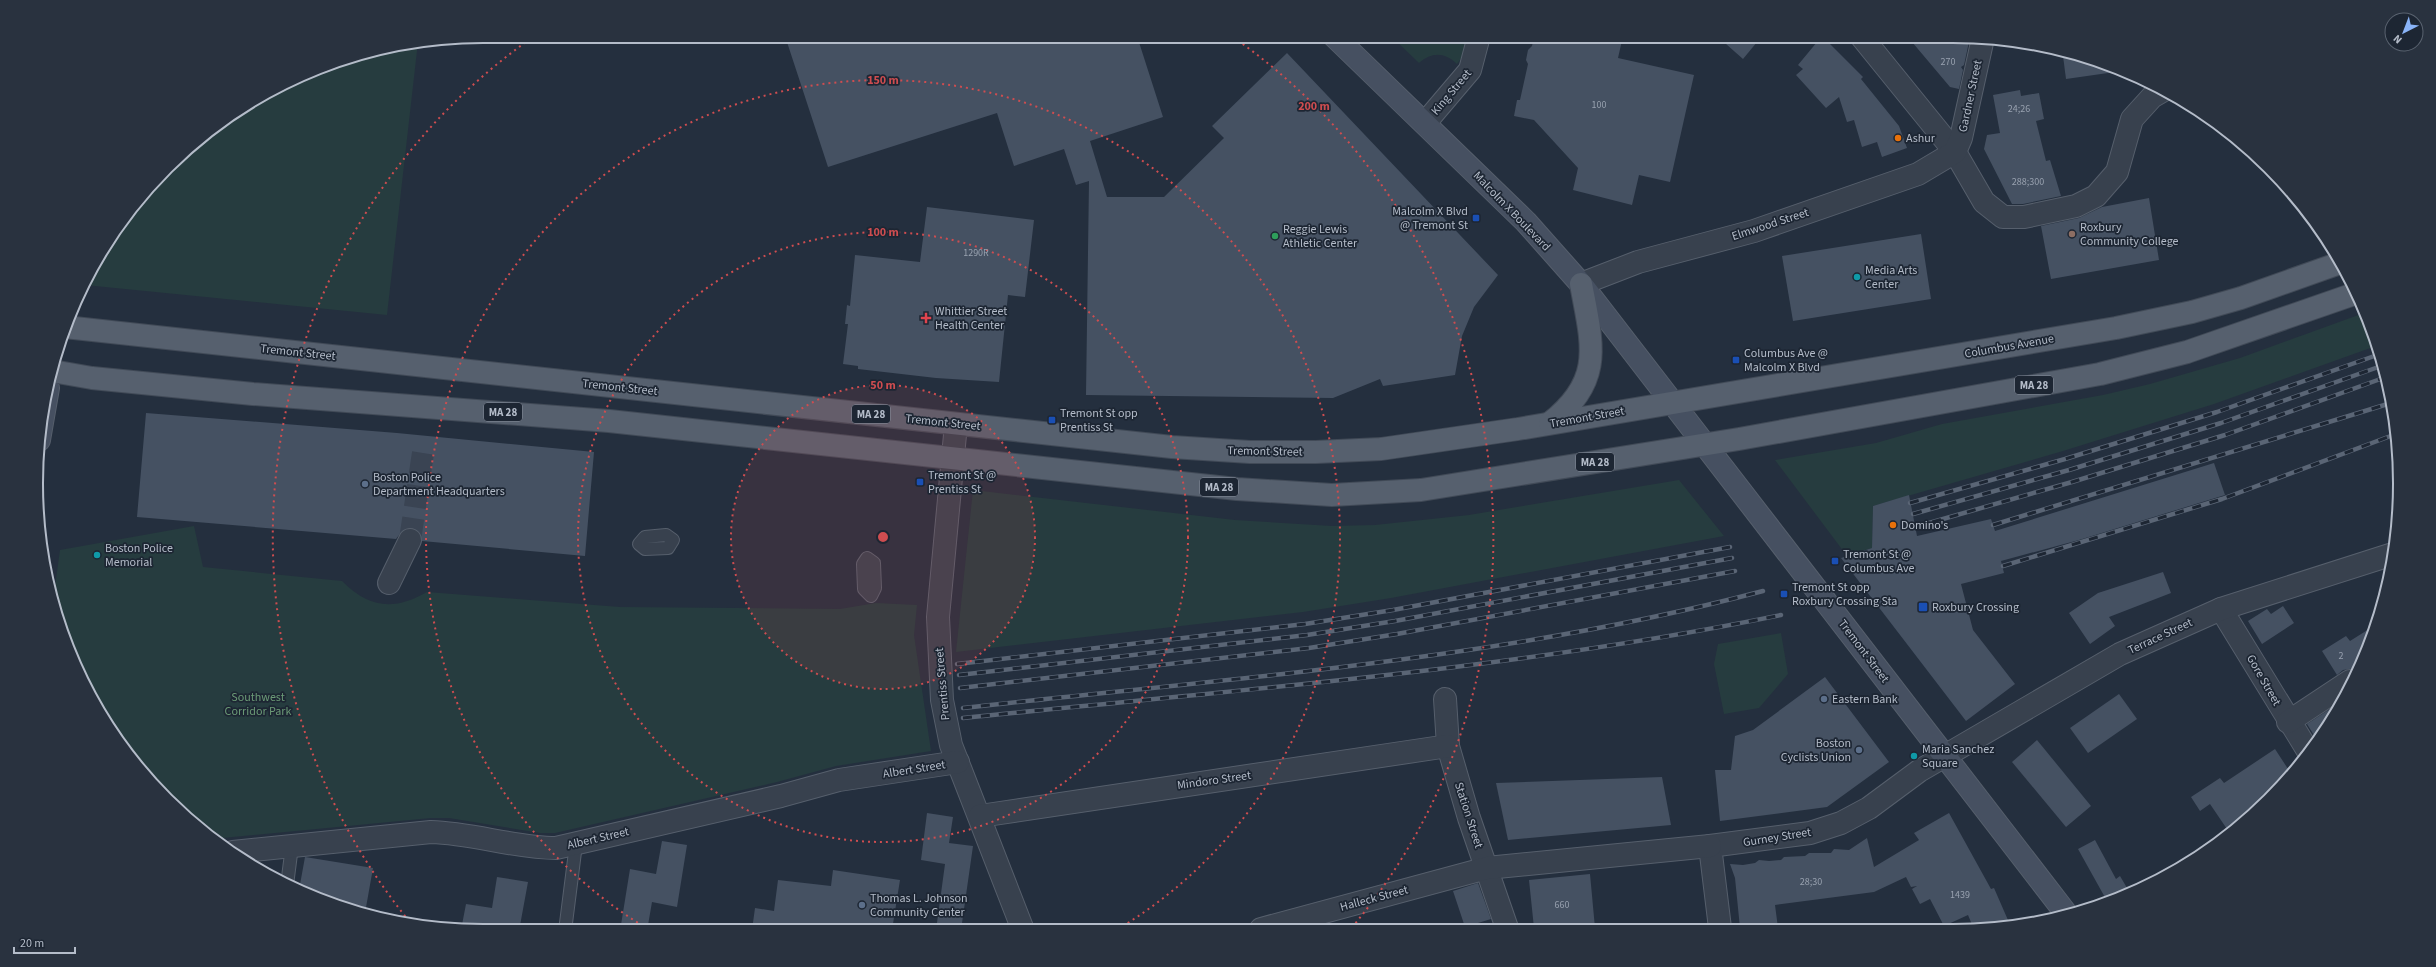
<svg xmlns="http://www.w3.org/2000/svg" width="2436" height="967" font-family="'Source Sans 3',sans-serif">
  <style>
    .green { fill: #263c3f }
    .building { fill: #455162 }
    .lines { fill: none; stroke-linecap: round; stroke-linejoin: round }
    .street-tunnel { stroke: #3a4453; stroke-width: 22; stroke-dasharray: 22 11; stroke-linecap: butt }
    .lane-casing { stroke: #565f6c; stroke-width: 14 }
    .street-casing { stroke: #565f6c; stroke-width: 24 }
    .secondary-casing { stroke: #565f6c; stroke-width: 24 }
    .primary-casing { stroke: #414a57; stroke-width: 24 }
    .lane { stroke: #38414e; stroke-width: 12 }
    .street { stroke: #38414e; stroke-width: 22 }
    .secondary { stroke: #465061; stroke-width: 22 }
    .primary { stroke: #56606e; stroke-width: 22 }
    .rail-casing { stroke: #5a6575; stroke-width: 4.5 }
    .rail { stroke: #1d2633; stroke-width: 3; stroke-dasharray: 9; stroke-linecap: butt }
    .ring { fill: none; stroke: #ce4d50; stroke-width: 2; stroke-dasharray: 2 4 }
    .food-dot { fill: #e8710a; stroke: #1d2633; stroke-width: 1.5 }
    .transit-dot { fill: #1a4fb4; stroke: #1d2633; stroke-width: 1.5 }
    .education-dot { fill: #8d6e63; stroke: #1d2633; stroke-width: 1.5 }
    .leisure-dot { fill: #2e9e5b; stroke: #1d2633; stroke-width: 1.5 }
    .culture-dot { fill: #0f9aa8; stroke: #1d2633; stroke-width: 1.5 }
    .health-dot { fill: #e0444e; stroke: #1d2633; stroke-width: 1.5 }
    .service-dot { fill: #5c6f8a; stroke: #1d2633; stroke-width: 1.5 }
    .labels { text-anchor: middle; stroke-width: 3.5; stroke-linejoin: round; paint-order: stroke }
    .number-label { font-size: 10px; fill: #98a1af }
    .shield { fill: #1d2633; stroke: #878f9c; stroke-width: 1 }
    .shield-label { font-size: 11px; font-weight: bold; fill: #b4bcc9 }
    .street-label { font-size: 12px; fill: #b4bcc9; stroke: #1d2633 }
    .poi-label { font-size: 12px; fill: #b4bcc9; stroke: #1d2633; text-anchor: start }
    .park-label { font-size: 12px; fill: #6b9a76; stroke: #1d2633 }
    .rim { fill: none; stroke: #b4bcc9; stroke-width: 2 }
    .centre { fill: #ce4d50; stroke: #1d2633; stroke-width: 2 }
    .ring-label { font-size: 12px; text-anchor: middle; font-weight: bold; fill: #ce4d50; stroke: #1d2633; stroke-width: 3.5; stroke-linejoin: round; paint-order: stroke }
  </style>
  <rect width="100%" height="100%" fill="#242f3e"/>
  <g class="green">
    <path d="M1391 36H1466L1463 56 1457 64C1444 52 1432 52 1419 63Z"/>
    <path d="M418 42 387 315 85 285C89 266 104 248 114 232 179 136 301 54 418 42Z"/>
    <polygon points="2364,313 2376,346 2214,404 2063,451 1873,506 1872,548 1847,556 1775,460 1876,443 1942,424 2103,395 2150,384 2240,358"/>
    <polygon points="1679,480 1724,536 1391,598 1303,612 956,652 973,490 1235,520 1332,526 1375,525 1469,515"/>
    <path d="M194 526 203 567 342 581C369 608 394 611 427 592L620 607 840 609 876 603 917 605 914 635 931 751 836 766 777 782 555 833H540L449 818H431L212 839 147 778 96 707 60 628 53 601 60 550Z"/>
    <polygon points="1781,633 1788,674 1759,708 1724,714 1714,664 1718,644"/>
  </g>
  <g class="building">
    <polygon points="785,36 1137,36 1163,117 1090,141 1107,197 1164,197 1224,138 1212,126 1287,53 1498,275 1474,307 1462,336 1455,375 1383,386 1380,379 1333,398 1086,395 1089,181 1076,185 1064,149 1014,166 997,113 828,167"/>
    <polygon points="1534,36 1623,36 1618,58 1694,75 1670,182 1639,175 1632,205 1573,190 1578,168 1534,120 1514,116 1517,100 1520,100 1528,64 1526,60 1528,50 1532,46"/>
    <polygon points="1717,36 1762,36 1743,59"/>
    <polygon points="1822,36 1863,77 1861,79 1899,126 1907,148 1882,157 1877,142 1862,147 1854,120 1847,122 1839,97 1826,108 1796,75 1803,69 1798,65"/>
    <polygon points="1907,36 1970,37 1964,65 1961,67 1963,70 1959,89 1950,87"/>
    <polygon points="2074,54 2096,60 2122,71 2066,79 2063,56"/>
    <polygon points="2020,90 2021,96 2039,93 2044,119 2036,121 2046,161 2050,160 2061,196 2023,204 2012,204 1984,149 1987,135 2000,133 1993,95"/>
    <polygon points="2149,198 2159,260 2051,279 2041,226 2079,218 2102,207"/>
    <polygon points="927,207 1034,220 1025,297 1008,295 999,382 936,378 858,369 858,366 843,364 848,324 845,324 847,305 850,306 855,255 920,262"/>
    <polygon points="1921,234 1931,299 1793,321 1782,256"/>
    <polygon points="146,413 397,433 594,452 585,556 422,541 420,533 410,528 403,530 396,539 137,517"/>
    <polygon points="2214,463 2225,495 2079,540 2001,561 2004,573 1961,584 1973,630 2015,684 1966,721 1841,558 1872,548 1873,506 1909,495 1917,536 1991,519 1995,531"/>
    <polygon points="2163,572 2171,593 2109,617 2115,626 2090,644 2069,613 2098,593"/>
    <polygon points="2283,606 2294,623 2262,644 2248,621 2267,609 2271,614"/>
    <polygon points="2377,624 2356,668 2343,670 2337,675 2322,651 2346,636 2350,641"/>
    <polygon points="1825,677 1889,762 1827,807 1720,821 1715,770 1731,770 1735,736 1753,730"/>
    <polygon points="2119,694 2137,719 2088,753 2070,728"/>
    <polygon points="2339,703 2325,732 2317,740 2307,724"/>
    <polygon points="2037,740 2091,806 2066,827 2012,762"/>
    <polygon points="2275,749 2290,772 2247,820 2229,832 2210,804 2200,811 2191,797 2220,778 2224,783"/>
    <polygon points="1662,777 1671,825 1508,840 1496,783"/>
    <polygon points="927,813 953,817 949,843 973,846 961,930 936,930 945,864 921,860"/>
    <polygon points="1949,813 1991,889 1994,888 2011,927 1973,927 1968,915 1944,926 1930,899 1920,904 1912,889 1917,886 1911,887 1906,877 1874,892 1775,905 1778,928 1740,928 1735,878 1730,864 1743,865 1755,863 1759,860 1769,861 1781,860 1784,857 1805,856 1809,853 1831,853 1834,849 1849,850 1867,838 1874,867 1919,840 1914,833"/>
    <polygon points="2095,840 2116,879 2120,876 2130,893 2107,901 2078,849"/>
    <polygon points="662,841 687,845 677,907 652,902 647,931 620,931 630,869 656,874"/>
    <polygon points="305,857 373,868 365,913 340,907 341,902 316,897 299,890"/>
    <polygon points="833,870 900,880 892,930 752,930 755,908 774,911 778,880 831,886"/>
    <polygon points="1590,874 1595,928 1534,928 1529,880"/>
    <polygon points="497,877 528,882 519,931 461,930 466,904 492,908"/>
    <polygon points="1478,883 1491,919 1465,927 1453,891"/>
  </g>
  <g class="lines">
    <polyline class="street-tunnel" points="410,540 423,453"/>
    <g class="lane-casing">
      <g id="lane">
        <polygon points="666,535 673,540 668,548 645,549 639,544 645,537"/>
        <polygon points="867,558 874,563 875,588 871,596 864,589 863,564"/>
        <polyline points="287,885 292,846"/>
        <polyline points="565,931 576,844"/>
      </g>
    </g>
    <g class="street-casing">
      <g id="street">
        <polyline points="1861,36 1955,152 1984,202 2003,217 2024,217 2076,206 2096,196 2117,172 2132,119 2152,97 2164,90"/>
        <polyline points="1425,123 1470,70 1479,36"/>
        <polyline points="1581,284 1638,262 1754,231 1918,174 1955,152 1961,138 1983,38"/>
        <polyline points="956,424 938,617 942,700 951,745 1023,930"/>
        <polyline points="389,583 410,540"/>
        <polyline points="2221,609 2308,751"/>
        <polyline points="1445,699 1448,746 1469,818 1507,928"/>
        <polyline points="2288,722 2350,681"/>
        <polyline points="980,816 1448,746"/>
        <path d="M233 852 431 832C473 833 514 848 556 848L781 796 839 780 958 762"/>
        <polyline points="1720,928 1710,846 1810,833 1841,823 1869,808 1919,771 2120,654 2221,609 2393,554"/>
        <polyline points="1261,929 1487,868 1710,846"/>
      </g>
    </g>
    <g class="secondary-casing">
      <g id="secondary">
        <polyline points="1334,36 1526,222 1581,284 2068,916"/>
        <polyline points="39,440 48,388"/>
      </g>
    </g>
    <g class="primary-casing">
      <g id="primary">
        <polyline points="65,327 1172,447 1250,452 1316,452 1381,449 1518,429 2116,328 2192,312 2241,298 2340,263"/>
        <polyline points="52,371 92,378 253,394 609,421 1237,489 1332,495 1421,490 1739,439 2100,374 2187,352 2357,293"/>
        <path d="M1550 423C1605 380 1592 344 1581 284"/>
      </g>
    </g>
    <use href="#lane" class="lane"/>
    <use href="#street" class="street"/>
    <use href="#secondary" class="secondary"/>
    <use href="#primary" class="primary"/>
    <g class="rail-casing">
      <g id="rail">
        <polyline points="1910,503 2065,459 2217,412 2380,354"/>
        <polyline points="1913,514 2069,470 2221,423 2384,365"/>
        <polyline points="1993,525 2391,403"/>
        <polyline points="1915,527 2072,482 2225,435 2386,377"/>
        <polyline points="2003,566 2222,499 2396,434"/>
        <polyline points="957,664 1305,624 1393,610 1730,547"/>
        <polyline points="959,675 1307,635 1395,621 1732,558"/>
        <polyline points="960,688 1309,648 1397,634 1735,571"/>
        <path d="M963 708C1230 678 1502 660 1763 591"/>
        <path d="M963 718C1236 690 1512 670 1781 615"/>
      </g>
    </g>
    <use href="#rail" class="rail"/>
  </g>
  <circle cx="883" cy="537" r="152" fill="#ce4d50" fill-opacity=".12"/>
  <g class="ring">
    <circle cx="883" cy="537" r="152"/>
    <circle cx="883" cy="537" r="305"/>
    <path d="M648 929A457 457 0 1 1 1118 929"/>
    <path d="M409 921A610 610 0 0 1 533 37M1233 37A610 610 0 0 1 1354 925"/>
  </g>
  <g class="food-dot">
    <circle cx="1898" cy="138" r="4"/>
    <circle cx="1893" cy="525" r="4"/>
  </g>
  <g class="transit-dot">
    <rect x="1472" y="214" width="8" height="8" rx="2"/>
    <rect x="1732" y="356" width="8" height="8" rx="2"/>
    <rect x="1048" y="416" width="8" height="8" rx="2"/>
    <rect x="916" y="478" width="8" height="8" rx="2"/>
    <rect x="1831" y="557" width="8" height="8" rx="2"/>
    <rect x="1780" y="590" width="8" height="8" rx="2"/>
    <rect x="1918" y="602" width="10" height="10" rx="2"/>
  </g>
  <circle class="education-dot" cx="2072" cy="234" r="4"/>
  <circle class="leisure-dot" cx="1275" cy="236" r="4"/>
  <g class="culture-dot">
    <circle cx="1857" cy="277" r="4"/>
    <circle cx="97" cy="555" r="4"/>
    <circle cx="1914" cy="756" r="4"/>
  </g>
  <path class="health-dot" d="M924 312h4v4h4v4h-4v4h-4v-4h-4v-4h4z"/>
  <g class="service-dot">
    <circle cx="365" cy="484" r="4"/>
    <circle cx="1824" cy="699" r="4"/>
    <circle cx="1859" cy="750" r="4"/>
    <circle cx="862" cy="905" r="4"/>
  </g>
  <g class="labels">
    <g class="number-label">
      <text x="1948" y="65">270</text>
      <text x="1599" y="108">100</text>
      <text x="2019" y="112">24;26</text>
      <text x="2028" y="185">288;300</text>
      <text x="976" y="256">1290R</text>
      <text x="2341" y="659">2</text>
      <text x="1811" y="885">28;30</text>
      <text x="1960" y="898">1439</text>
      <text x="1562" y="908">660</text>
    </g>
    <g class="shield">
      <rect x="2015" y="376" width="38" height="18" rx="3"/>
      <rect x="484" y="403" width="38" height="18" rx="3"/>
      <rect x="852" y="405" width="38" height="18" rx="3"/>
      <rect x="1576" y="453" width="38" height="18" rx="3"/>
      <rect x="1200" y="478" width="38" height="18" rx="3"/>
    </g>
    <g class="shield-label">
      <text x="2034" y="389">MA 28</text>
      <text x="503" y="416">MA 28</text>
      <text x="871" y="418">MA 28</text>
      <text x="1595" y="466">MA 28</text>
      <text x="1219" y="491">MA 28</text>
    </g>
    <g class="street-label">
      <text transform="translate(1451 92) rotate(-50)" y="4">King Street</text>
      <text transform="translate(1970 96) rotate(-78)" y="4">Gardner Street</text>
      <text transform="translate(1512 211) rotate(46)" y="4">Malcolm X Boulevard</text>
      <text transform="translate(1770 224) rotate(-18)" y="4">Elmwood Street</text>
      <text transform="translate(2009 346) rotate(-10)" y="4">Columbus Avenue</text>
      <text transform="translate(298 352) rotate(6)" y="4">Tremont Street</text>
      <text transform="translate(620 387) rotate(6)" y="4">Tremont Street</text>
      <text transform="translate(1587 417) rotate(-10)" y="4">Tremont Street</text>
      <text transform="translate(943 422) rotate(6)" y="4">Tremont Street</text>
      <text transform="translate(1265 451) rotate(1)" y="4">Tremont Street</text>
      <text transform="translate(2160 636) rotate(-25)" y="4">Terrace Street</text>
      <text transform="translate(1864 651) rotate(53)" y="4">Tremont Street</text>
      <text transform="translate(2264 680) rotate(60)" y="4">Gore Street</text>
      <text transform="translate(942 684) rotate(-95)" y="4">Prentiss Street</text>
      <text transform="translate(914 769) rotate(-9)" y="4">Albert Street</text>
      <text transform="translate(1214 780) rotate(-8)" y="4">Mindoro Street</text>
      <text transform="translate(1469 815) rotate(72)" y="4">Station Street</text>
      <text transform="translate(1777 837) rotate(-9)" y="4">Gurney Street</text>
      <text transform="translate(598 838) rotate(-13)" y="4">Albert Street</text>
      <text transform="translate(1374 898) rotate(-15)" y="4">Halleck Street</text>
    </g>
    <g class="poi-label">
      <text x="1906" y="142">Ashur</text>
      <text x="1468" y="215" text-anchor="end">Malcolm X Blvd<tspan x="1468" dy="14">@ Tremont St</tspan></text>
      <text x="2080" y="231">Roxbury<tspan x="2080" dy="14">Community College</tspan></text>
      <text x="1283" y="233">Reggie Lewis<tspan x="1283" dy="14">Athletic Center</tspan></text>
      <text x="1865" y="274">Media Arts<tspan x="1865" dy="14">Center</tspan></text>
      <text x="935" y="315">Whittier Street<tspan x="935" dy="14">Health Center</tspan></text>
      <text x="1744" y="357">Columbus Ave @<tspan x="1744" dy="14">Malcolm X Blvd</tspan></text>
      <text x="1060" y="417">Tremont St opp<tspan x="1060" dy="14">Prentiss St</tspan></text>
      <text x="928" y="479">Tremont St @<tspan x="928" dy="14">Prentiss St</tspan></text>
      <text x="373" y="481">Boston Police<tspan x="373" dy="14">Department Headquarters</tspan></text>
      <text x="1901" y="529">Domino's</text>
      <text x="105" y="552">Boston Police<tspan x="105" dy="14">Memorial</tspan></text>
      <text x="1843" y="558">Tremont St @<tspan x="1843" dy="14">Columbus Ave</tspan></text>
      <text x="1792" y="591">Tremont St opp<tspan x="1792" dy="14">Roxbury Crossing Sta</tspan></text>
      <text x="1932" y="611">Roxbury Crossing</text>
      <text x="1832" y="703">Eastern Bank</text>
      <text x="1851" y="747" text-anchor="end">Boston<tspan x="1851" dy="14">Cyclists Union</tspan></text>
      <text x="1922" y="753">Maria Sanchez<tspan x="1922" dy="14">Square</tspan></text>
      <text x="870" y="902">Thomas L. Johnson<tspan x="870" dy="14">Community Center</tspan></text>
    </g>
    <g class="park-label">
      <text x="258" y="701">Southwest<tspan x="258" dy="14">Corridor Park</tspan></text>
    </g>
  </g>
  <path d="M0 0H2436V967H0ZM483 43H1953A440 440 0 0 1 2393 483V484A440 440 0 0 1 1953 924H483A440 440 0 0 1 43 484V483A440 440 0 0 1 483 43Z" fill="#29323f" fill-rule="evenodd"/>
  <path class="rim" d="M483 43H1953A440 440 0 0 1 2393 483V484A440 440 0 0 1 1953 924H483A440 440 0 0 1 43 484V483A440 440 0 0 1 483 43Z"/>
  <circle cx="883" cy="537" r="6" class="centre"/>
  <g class="ring-label">
    <text x="883" y="84">150 m</text>
    <text x="1314" y="110">200 m</text>
    <text x="883" y="236">100 m</text>
    <text x="883" y="389">50 m</text>
  </g>
  <g transform="translate(2404 32) rotate(222)"><circle r="19" fill="#1d2633" stroke="#59626f"/>
  <path d="M0-3L7 15L0 10L-7 15Z" fill="#8ab4f8"/>
  <text y="-6" font-size="11" font-weight="bold" text-anchor="middle" fill="#b4bcc9">N</text>
  </g>
  <path d="M14 947v6h61v-6" fill="none" stroke="#b4bcc9" stroke-width="2"/>
  <text x="20" y="947" font-size="12" fill="#b4bcc9" stroke="#1d2633" stroke-width="3" paint-order="stroke">20 m</text>
</svg>
